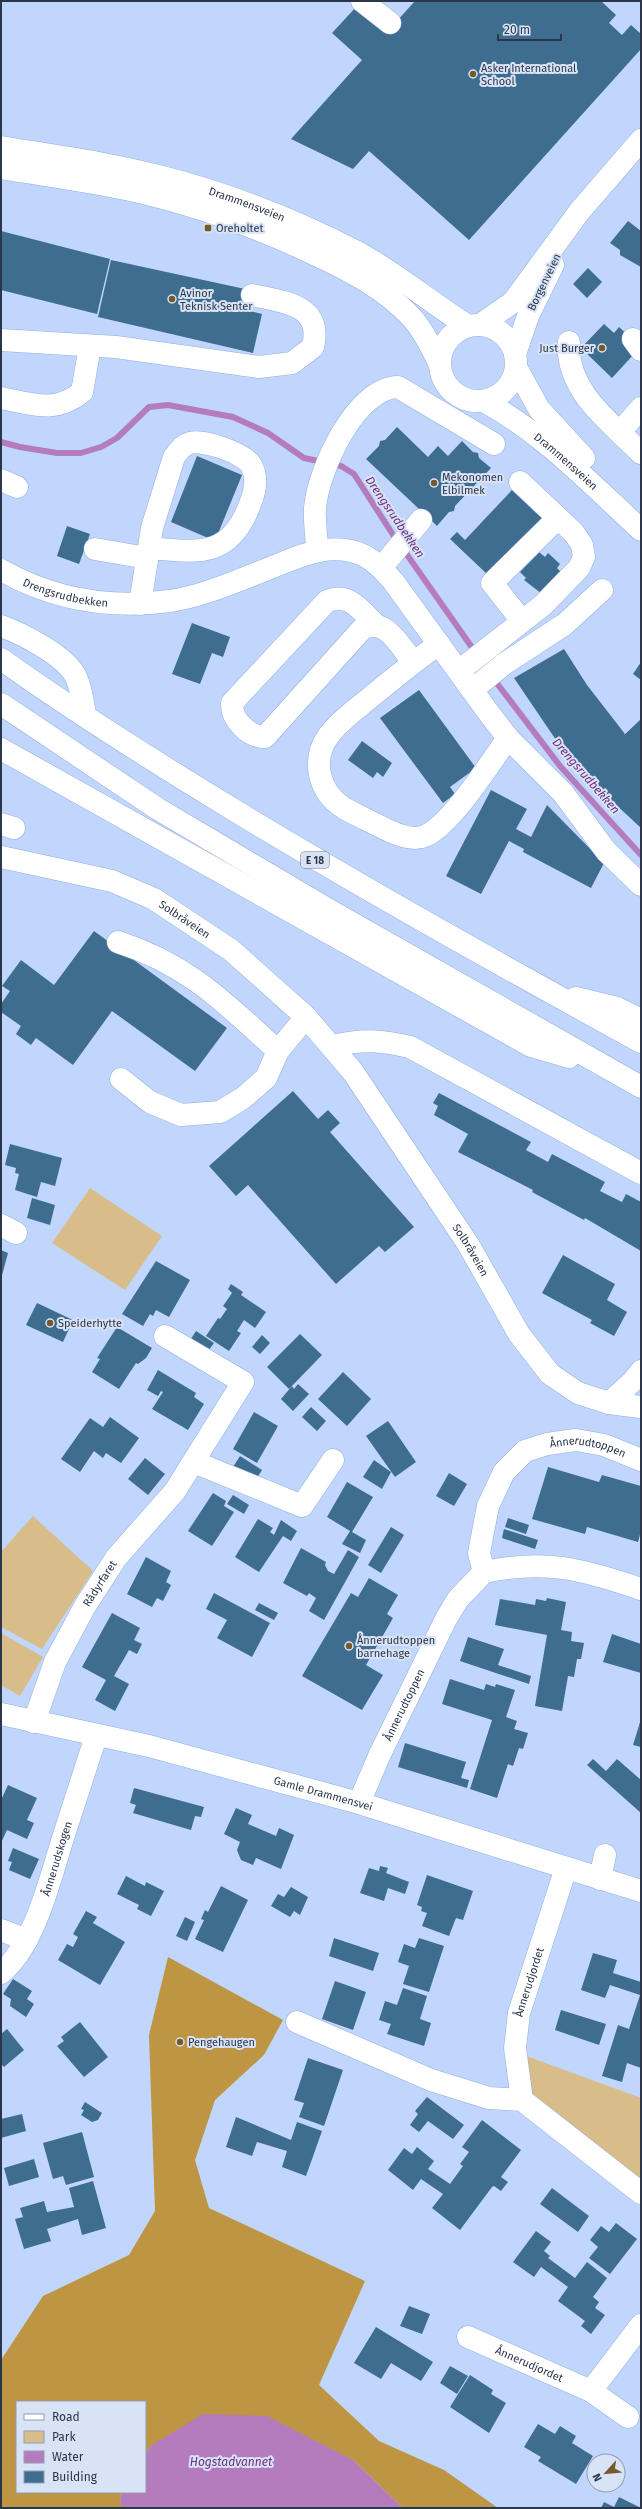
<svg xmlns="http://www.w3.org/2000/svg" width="642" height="2509" font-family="'Fira Sans',sans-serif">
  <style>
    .green { fill: #d8bd8b }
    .forest { fill: #be9542 }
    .water { fill: #b47cbc }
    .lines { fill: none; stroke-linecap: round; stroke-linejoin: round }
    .stream { stroke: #b47cbc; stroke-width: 6 }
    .building { fill: #3f6d8f }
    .minor-casing { stroke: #94aedd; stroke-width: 23 }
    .major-casing { stroke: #94aedd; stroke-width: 23 }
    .highway-casing { stroke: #94aedd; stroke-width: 23 }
    .minor { stroke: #fff; stroke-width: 22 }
    .major { stroke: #fff; stroke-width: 22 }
    .highway { stroke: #fff; stroke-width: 22 }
    .poi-dot { fill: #745b2c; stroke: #d8e3f6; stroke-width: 1.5 }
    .labels { text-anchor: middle; stroke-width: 4; stroke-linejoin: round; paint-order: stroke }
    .shield { fill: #d8e3f6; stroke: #606a7e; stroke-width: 1 }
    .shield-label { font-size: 10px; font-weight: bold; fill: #2c364a }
    .poi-label { font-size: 11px; fill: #2c364a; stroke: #d8e3f6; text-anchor: start }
    .street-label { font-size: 11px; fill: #2c364a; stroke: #d8e3f6 }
    .water-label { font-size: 12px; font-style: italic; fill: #732e7d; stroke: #d8e3f6 }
  </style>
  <rect width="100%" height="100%" fill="#c0d6fd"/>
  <g class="green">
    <polygon points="90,1188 162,1236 125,1290 52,1243"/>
    <polygon points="33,1516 93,1571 42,1649 1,1627 1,1552"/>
    <polygon points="1,1633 43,1657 20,1696 1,1685"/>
    <polygon points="521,2054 641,2098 641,2198 519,2108"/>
  </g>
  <polygon class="forest" points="168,1957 283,2020 264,2055 215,2100 195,2160 209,2208 365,2281 319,2385 379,2441 444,2470 498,2508 403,2508 353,2460 152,2445 145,2453 145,2402 17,2402 17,2492 122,2492 120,2501 123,2508 1,2508 1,2360 43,2296 129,2255 155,2211 149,2035"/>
  <polygon class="water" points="203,2414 267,2416 353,2460 403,2508 123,2508 120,2501 122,2492 145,2492 145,2453 152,2445"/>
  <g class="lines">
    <g class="stream">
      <polyline points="1,442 20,447 57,453 81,453 101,447 117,438 149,407 168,405 233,417 268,433 304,458 323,462"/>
      <polyline points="332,464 341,466 354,474 397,541"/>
      <polyline points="403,549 499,686 560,766 641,855"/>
    </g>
  </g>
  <g class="building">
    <polygon points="415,1 601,1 616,15 609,23 622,35 631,25 641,34 641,49 469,240 369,151 353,169 291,139 362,60 332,33 357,6 386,33"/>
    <polygon points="628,221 641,231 641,267 620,255 620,250 610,243"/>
    <polygon points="1,231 110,259 97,314 1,290"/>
    <polygon points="111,260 245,289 241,309 262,314 253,353 98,317"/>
    <polygon points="588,268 602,282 587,298 573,284"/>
    <polygon points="604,324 614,333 619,327 631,338 635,353 612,378 581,348"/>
    <polygon points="397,427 428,457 438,446 448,456 462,441 473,452 478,453 479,458 491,468 455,506 454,511 449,512 437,526 426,515 421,514 419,509 366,459 379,446 380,441 385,440"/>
    <polygon points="197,456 242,475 215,541 171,522"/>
    <polygon points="512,490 542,518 488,575 450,539 457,532 465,540"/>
    <polygon points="67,526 90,534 79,564 57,556"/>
    <polygon points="539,552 545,557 548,553 560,564 557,568 562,573 542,594 524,580 526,578 520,572"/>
    <polygon points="192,623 230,637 223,657 212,653 200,684 172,674"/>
    <polygon points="564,649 587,685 625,734 620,739 641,719 641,828 597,787 575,762 554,737 514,678"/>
    <polygon points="641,662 641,680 633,674"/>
    <polygon points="419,690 476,768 450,787 455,794 443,803 380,718"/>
    <polygon points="362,741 392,763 383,777 377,772 373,778 348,760"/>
    <polygon points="491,790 527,809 516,829 531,837 547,805 604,863 591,888 523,852 524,849 509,841 481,894 446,876"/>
    <polygon points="94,931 227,1028 195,1071 112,1011 73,1065 36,1038 31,1045 16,1034 21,1026 1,1012 1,1004 10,991 2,986 21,960 54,985"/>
    <polygon points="293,1091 318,1119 328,1110 340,1123 330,1132 414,1227 385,1252 379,1246 336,1284 248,1185 236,1196 209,1166"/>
    <polygon points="439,1093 531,1142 526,1150 548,1162 552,1154 605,1182 600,1191 622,1202 626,1194 641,1202 641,1251 585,1218 584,1220 532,1192 533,1190 458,1152 468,1134 434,1115 438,1106 433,1103"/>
    <polygon points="10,1144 62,1158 55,1186 41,1182 37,1197 15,1190 19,1174 15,1173 16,1168 5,1165"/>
    <polygon points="32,1198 55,1205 50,1225 27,1218"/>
    <polygon points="1,1250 8,1253 1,1279"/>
    <polygon points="563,1255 615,1284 607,1300 627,1312 614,1336 590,1323 592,1320 542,1293"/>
    <polygon points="156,1261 190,1280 169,1317 156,1310 153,1316 150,1314 143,1326 122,1314"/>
    <polygon points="231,1284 243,1292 241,1295 266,1312 255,1328 244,1320 237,1331 241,1333 229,1351 206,1336 218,1318 220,1319 227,1309 223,1306 232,1293 228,1289"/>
    <polygon points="37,1303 73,1320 63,1342 26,1325"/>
    <polygon points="117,1327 152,1348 146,1358 138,1364 136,1363 119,1389 92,1372 100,1359 97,1358"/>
    <polygon points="196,1331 214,1343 206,1354 189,1342"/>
    <polygon points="300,1334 322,1355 289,1389 267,1367"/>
    <polygon points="262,1335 270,1343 260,1354 252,1347"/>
    <polygon points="158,1370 196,1393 194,1397 204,1404 188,1430 152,1409 163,1392 161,1391 158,1396 147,1390"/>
    <polygon points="343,1372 371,1399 347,1426 318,1399"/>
    <polygon points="298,1384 309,1394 293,1411 281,1399 292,1386 294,1389"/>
    <polygon points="311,1407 326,1421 317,1431 302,1417"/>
    <polygon points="254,1412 278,1426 257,1463 233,1449"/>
    <polygon points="110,1417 139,1438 121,1463 106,1453 103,1458 94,1451 80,1472 61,1459 90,1418 103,1427"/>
    <polygon points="388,1421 416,1462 395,1477 366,1436"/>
    <polygon points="240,1456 262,1470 257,1478 233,1467"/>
    <polygon points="145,1458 165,1474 148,1495 128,1479"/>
    <polygon points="374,1460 391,1472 382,1489 363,1477"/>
    <polygon points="548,1467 599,1482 602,1475 641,1486 641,1531 638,1542 587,1527 585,1534 532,1519"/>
    <polygon points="449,1473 467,1484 454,1506 436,1496"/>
    <polygon points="347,1482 373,1497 352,1532 366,1540 360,1553 342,1544 350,1531 327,1517"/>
    <polygon points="213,1493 226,1501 224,1506 234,1512 212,1546 188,1531"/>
    <polygon points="233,1495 249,1505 244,1514 227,1504"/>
    <polygon points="508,1518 529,1525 526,1534 505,1527"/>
    <polygon points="258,1519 273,1528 270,1532 274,1535 281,1520 297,1531 291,1541 283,1536 259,1572 235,1557"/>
    <polygon points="391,1527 404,1535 381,1573 368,1565"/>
    <polygon points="504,1529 538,1540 535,1549 502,1538"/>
    <polygon points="301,1548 326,1562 325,1565 328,1571 334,1574 348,1550 359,1557 324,1620 309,1611 316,1598 309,1593 307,1596 283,1583"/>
    <polygon points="146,1557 171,1571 166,1582 171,1585 163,1601 157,1598 152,1607 127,1594"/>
    <polygon points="369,1578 398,1595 387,1614 393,1618 366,1665 383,1675 362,1710 302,1676 351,1593 358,1597"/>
    <polygon points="214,1593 270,1623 252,1657 217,1638 227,1620 206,1609"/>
    <polygon points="547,1598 566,1602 561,1630 572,1632 571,1641 584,1643 581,1659 577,1659 574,1677 568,1676 562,1711 535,1706 547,1635 495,1625 500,1599 535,1605 536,1599 546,1601"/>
    <polygon points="259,1603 278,1613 274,1620 255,1610"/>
    <polygon points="112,1613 140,1628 134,1640 142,1644 137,1654 129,1650 114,1676 129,1684 115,1711 95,1700 106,1680 82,1667"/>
    <polygon points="612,1634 641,1644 641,1673 603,1662"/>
    <polygon points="468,1637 504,1649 498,1665 531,1676 529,1684 460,1661"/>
    <polygon points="450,1679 484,1690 486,1684 495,1687 496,1684 515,1690 506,1717 517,1721 514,1729 528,1733 523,1749 519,1748 513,1766 508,1764 497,1798 470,1789 492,1720 442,1704"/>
    <polygon points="641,1719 641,1747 633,1745"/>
    <polygon points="405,1743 466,1762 461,1778 469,1780 467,1788 398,1767"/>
    <polygon points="593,1759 606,1771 617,1759 641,1780 641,1813 587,1765"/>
    <polygon points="8,1785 37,1798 27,1820 34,1823 27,1839 7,1830 1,1843 1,1800"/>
    <polygon points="134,1788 204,1807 201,1817 195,1816 191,1830 133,1813 136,1805 130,1803"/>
    <polygon points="236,1808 252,1815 248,1824 276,1836 279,1828 294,1835 281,1869 256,1858 253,1865 241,1860 237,1850 240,1842 224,1834"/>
    <polygon points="13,1848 39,1859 30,1879 9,1870 12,1862 8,1861"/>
    <polygon points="380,1866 388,1868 386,1873 409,1882 405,1894 388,1888 384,1901 360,1893 369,1868 379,1871"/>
    <polygon points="427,1875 473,1891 463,1920 456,1918 449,1936 422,1926 427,1913 421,1911 422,1907 417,1905"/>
    <polygon points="126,1876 145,1886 146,1882 164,1891 151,1916 137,1909 139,1905 117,1894"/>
    <polygon points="221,1886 248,1900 223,1952 195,1939 204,1920 201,1919 205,1910 208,1912"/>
    <polygon points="291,1887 308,1897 300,1915 294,1911 290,1917 271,1906 278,1894 284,1897"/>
    <polygon points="86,1911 97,1917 93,1923 125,1942 100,1985 58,1960 67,1944 73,1947 78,1937 73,1934"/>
    <polygon points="185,1917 195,1922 187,1941 176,1936"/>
    <polygon points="334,1938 379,1953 373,1971 329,1956"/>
    <polygon points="419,1938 444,1946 429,1992 403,1984 409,1966 398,1962 404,1944 415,1948"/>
    <polygon points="593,1953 617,1960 613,1973 641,1982 641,2068 627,2063 622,2082 602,2076 618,2025 629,2029 640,1995 610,1985 605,1998 581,1990"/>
    <polygon points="13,1979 32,1991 27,1999 34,2004 26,2017 10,2006 11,1999 3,1994"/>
    <polygon points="335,1981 366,1992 353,2030 322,2019"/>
    <polygon points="403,1988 427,1996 420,2019 431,2023 424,2046 387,2034 391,2024 379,2020 385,2001 397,2005"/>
    <polygon points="561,2010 606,2024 599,2045 555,2030"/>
    <polygon points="80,2022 108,2057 84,2077 57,2046 64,2041 61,2037"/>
    <polygon points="7,2029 24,2050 4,2067 1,2064 1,2034"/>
    <polygon points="308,2058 343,2070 324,2126 299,2117 304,2103 294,2100"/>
    <polygon points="427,2097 464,2125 453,2139 428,2121 419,2132 410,2125 418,2114 415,2111"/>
    <polygon points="85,2102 102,2113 98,2120 92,2122 81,2115 84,2110 81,2109"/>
    <polygon points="22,2114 26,2131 1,2138 1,2119"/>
    <polygon points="236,2117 291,2140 297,2122 322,2131 306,2176 282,2167 287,2151 257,2142 252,2156 226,2147"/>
    <polygon points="482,2120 521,2150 501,2177 508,2182 501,2191 494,2186 492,2187 460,2230 432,2208 443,2194 421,2179 413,2190 388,2170 404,2148 412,2154 417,2147 434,2161 428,2169 450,2184 463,2166 460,2164 469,2152 462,2147"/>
    <polygon points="82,2132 94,2177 66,2185 63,2176 53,2179 43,2143"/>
    <polygon points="34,2159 39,2177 9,2186 4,2168"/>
    <polygon points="93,2181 106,2228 82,2235 78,2219 47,2229 51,2241 24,2249 15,2219 23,2217 20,2208 44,2201 47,2212 74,2207 69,2188"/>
    <polygon points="552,2188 589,2216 578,2232 540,2204"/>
    <polygon points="616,2223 637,2239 610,2274 589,2258 598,2247 590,2240 601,2226 609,2232"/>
    <polygon points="536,2231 551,2242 544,2251 550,2256 548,2258 575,2278 587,2262 607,2278 593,2297 599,2302 595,2308 605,2315 591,2334 581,2326 585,2321 558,2301 568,2287 541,2267 534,2277 513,2262"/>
    <polygon points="409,2306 430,2314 422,2334 400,2326"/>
    <polygon points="376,2327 433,2362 421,2381 391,2363 381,2379 354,2363"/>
    <polygon points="450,2366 468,2376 457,2394 440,2383"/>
    <polygon points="470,2375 493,2390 491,2394 506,2403 489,2433 450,2407"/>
    <polygon points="538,2424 555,2434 560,2426 576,2436 572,2443 593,2456 576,2484 538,2461 541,2457 524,2447"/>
    <polygon points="619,2497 641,2508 601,2508 604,2502 614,2507"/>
  </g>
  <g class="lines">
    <g class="minor-casing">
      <g id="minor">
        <polyline points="362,1 390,23"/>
        <polyline points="480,325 513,302 579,212 641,140"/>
        <polyline points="633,339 641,350"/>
        <path d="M1 340 116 347 259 367 292 363 313 347C323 304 283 302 252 295"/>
        <path d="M569 342C565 390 610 422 641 453"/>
        <polyline points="515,354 528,316 553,265"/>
        <path d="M1 398C32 404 55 414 82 392L90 346"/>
        <polyline points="620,432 641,408"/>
        <polyline points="1,480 17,487"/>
        <polyline points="95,549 147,558"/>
        <path d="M317 551C317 537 314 522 315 508 318 471 355 388 398 387L494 444"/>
        <polyline points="381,568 421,520"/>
        <path id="s1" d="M1 570C54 600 110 609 170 601 203 596 234 582 265 570 296 558 329 540 363 555 375 561 384 571 393 581L488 712 508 738 563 793 606 851 641 885"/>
        <path d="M140 604 152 528 174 457C178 451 183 445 190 443 203 439 244 453 251 465 258 477 255 492 250 504 230 559 198 552 149 548"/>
        <polyline points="522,621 492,583 558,518"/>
        <path d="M376 625C360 610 350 592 327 601L232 703C231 720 249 737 265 737L362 629C384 615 401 647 413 662"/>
        <path d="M1 626C23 634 66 656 76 677 82 690 83 703 85 716"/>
        <path d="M439 644C416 660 394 678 372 696 358 708 340 720 329 735 311 759 318 792 344 808 350 812 358 815 365 819 381 826 407 844 425 836 452 824 490 763 508 738"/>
        <polyline points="459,671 543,605 579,568 584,557 582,545 574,533 520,482"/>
        <polyline points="472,690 504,664 565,624 602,590"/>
        <polyline points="1,824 14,828"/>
        <path id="s2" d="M1 857 112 881 154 899 231 950 306 1017 353 1072 468 1244 519 1334 550 1374 578 1393 609 1403 641 1407"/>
        <path d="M118 942C189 965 225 1003 278 1051"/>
        <path d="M333 1046C363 1039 380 1040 410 1047L641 1173"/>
        <polyline points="121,1079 150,1102 181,1115 220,1112 243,1098 266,1078 278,1051 306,1017"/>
        <polyline points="1,1225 16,1233"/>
        <polyline points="609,1403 633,1381 641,1371"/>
        <polyline points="194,1462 302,1506 333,1460"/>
        <path d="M484 1572C546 1559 582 1569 641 1589"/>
        <path id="s3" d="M1 1714 149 1746 359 1803 641 1891"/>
        <path id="s4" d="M34 1722 55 1662 85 1606 116 1558 175 1491 243 1382 165 1336"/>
        <path id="s5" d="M359 1803 380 1754 446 1619 458 1599 484 1572 479 1553 488 1506 504 1472 525 1451 547 1444 576 1440 604 1445 641 1460"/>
        <polyline points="600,1879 605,1855"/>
        <polyline points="1,1930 27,1940"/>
        <path id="s6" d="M1 1973C35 1945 50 1879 63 1838 74 1804 85 1770 96 1736"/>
        <polyline points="297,2022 431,2080 489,2098 522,2100 641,2193"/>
        <path id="s7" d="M522 2100 515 2048 519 2013 566 1868"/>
        <path id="s8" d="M468 2337 591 2391 628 2417"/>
        <polyline points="591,2391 641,2325"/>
      </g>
    </g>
    <g class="major-casing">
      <g id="major">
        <path id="s9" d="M1 147C55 156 109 163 162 177 229 194 295 220 357 252 396 273 430 302 468 326"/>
        <path d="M1 168C49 176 97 182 144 193 202 207 259 228 312 253 349 270 386 289 413 319 424 332 432 348 439 363"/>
        <circle cx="478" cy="363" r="38"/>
        <polyline points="516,367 539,409 584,458"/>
        <path id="s10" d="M484 401C544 434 591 484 641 530"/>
      </g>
    </g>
    <g class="highway-casing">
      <g id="highway">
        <path d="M1 659C76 713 155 762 234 810 367 891 504 967 641 1042"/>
        <polyline points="1,704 158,809 334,913 641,1087"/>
        <polyline points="1,749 531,1046 569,1057"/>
        <polyline points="576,998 617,1008 641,1020"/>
      </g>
    </g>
    <use href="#minor" class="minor"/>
    <use href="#major" class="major"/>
    <use href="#highway" class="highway"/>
  </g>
  <g class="poi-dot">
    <circle cx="473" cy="74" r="4"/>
    <rect x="204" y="224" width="8" height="8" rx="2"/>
    <circle cx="172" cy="299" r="4"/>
    <circle cx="602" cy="348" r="4"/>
    <circle cx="434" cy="483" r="4"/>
    <circle cx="50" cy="1323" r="4"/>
    <circle cx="349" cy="1646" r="4"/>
    <circle cx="180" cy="2042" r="4"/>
  </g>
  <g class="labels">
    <rect class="shield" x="301" y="852" width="28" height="16" rx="3"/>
    <g class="shield-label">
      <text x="315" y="864">E 18</text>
    </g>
    <g class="poi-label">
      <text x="481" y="72">Asker International<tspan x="481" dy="13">School</tspan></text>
      <text x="216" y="232">Oreholtet</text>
      <text x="180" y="297">Avinor<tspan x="180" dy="13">Teknisk Senter</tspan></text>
      <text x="594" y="352" text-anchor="end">Just Burger</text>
      <text x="442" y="481">Mekonomen<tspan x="442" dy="13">Elbilmek</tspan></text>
      <text x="58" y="1327">Speiderhytte</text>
      <text x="357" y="1644">Ånnerudtoppen<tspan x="357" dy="13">barnehage</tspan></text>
      <text x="188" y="2046">Pengehaugen</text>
    </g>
    <g class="street-label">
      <text dy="4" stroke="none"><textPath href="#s9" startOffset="253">Drammensveien</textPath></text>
      <text transform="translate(544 282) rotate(-64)" y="4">Borgenveien</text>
      <text dy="4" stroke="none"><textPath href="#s10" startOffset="102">Drammensveien</textPath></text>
      <text dy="4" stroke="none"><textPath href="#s1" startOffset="69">Drengsrudbekken</textPath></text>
      <text dy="4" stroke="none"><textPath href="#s2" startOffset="196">Solbråveien</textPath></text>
      <text dy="4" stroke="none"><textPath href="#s2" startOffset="638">Solbråveien</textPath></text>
      <text dy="4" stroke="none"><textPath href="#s5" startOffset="464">Ånnerudtoppen</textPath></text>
      <text dy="4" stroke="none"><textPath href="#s4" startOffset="154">Rådyrfaret</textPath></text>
      <text dy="4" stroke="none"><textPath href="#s5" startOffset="108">Ånnerudtoppen</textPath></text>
      <text dy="4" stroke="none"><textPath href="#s3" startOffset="332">Gamle Drammensvei</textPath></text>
      <text dy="4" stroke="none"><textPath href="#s6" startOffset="129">Ånnerudskogen</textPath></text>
      <text dy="4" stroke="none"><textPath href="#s7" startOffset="120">Ånnerudjordet</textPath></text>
      <text dy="4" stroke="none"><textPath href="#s8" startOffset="67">Ånnerudjordet</textPath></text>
    </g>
    <g class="water-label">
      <text transform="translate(395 517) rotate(56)" y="4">Drengsrudbekken</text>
      <text transform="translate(586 776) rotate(49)" y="4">Drengsrudbekken</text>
      <text x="231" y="2466">Hogstadvannet</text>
    </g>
  </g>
  <rect width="642" height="2509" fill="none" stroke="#2c364a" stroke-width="4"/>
  <rect x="16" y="2401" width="130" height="92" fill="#d8e3f6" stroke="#939eb1"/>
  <rect x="24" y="2414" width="20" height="6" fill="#ffffff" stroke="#939eb1"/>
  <text x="52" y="2421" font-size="12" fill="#2c364a">Road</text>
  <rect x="24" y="2431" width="20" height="12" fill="#d8bd8b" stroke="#939eb1"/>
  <text x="52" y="2441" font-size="12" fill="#2c364a">Park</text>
  <rect x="24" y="2451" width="20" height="12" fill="#b47cbc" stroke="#939eb1"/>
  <text x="52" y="2461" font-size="12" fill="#2c364a">Water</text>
  <rect x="24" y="2471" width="20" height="12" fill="#3f6d8f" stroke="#939eb1"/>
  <text x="52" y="2481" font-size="12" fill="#2c364a">Building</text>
  <g transform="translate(606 2473) rotate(243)"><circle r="19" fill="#d8e3f6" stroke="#939eb1"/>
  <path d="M0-3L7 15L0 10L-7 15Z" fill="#745b2c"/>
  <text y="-6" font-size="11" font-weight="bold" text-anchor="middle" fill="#2c364a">N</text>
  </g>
  <path d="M498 34v6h63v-6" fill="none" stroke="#2c364a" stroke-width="2"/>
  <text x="504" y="34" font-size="12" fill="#2c364a" stroke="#d8e3f6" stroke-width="3" paint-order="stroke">20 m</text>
</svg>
